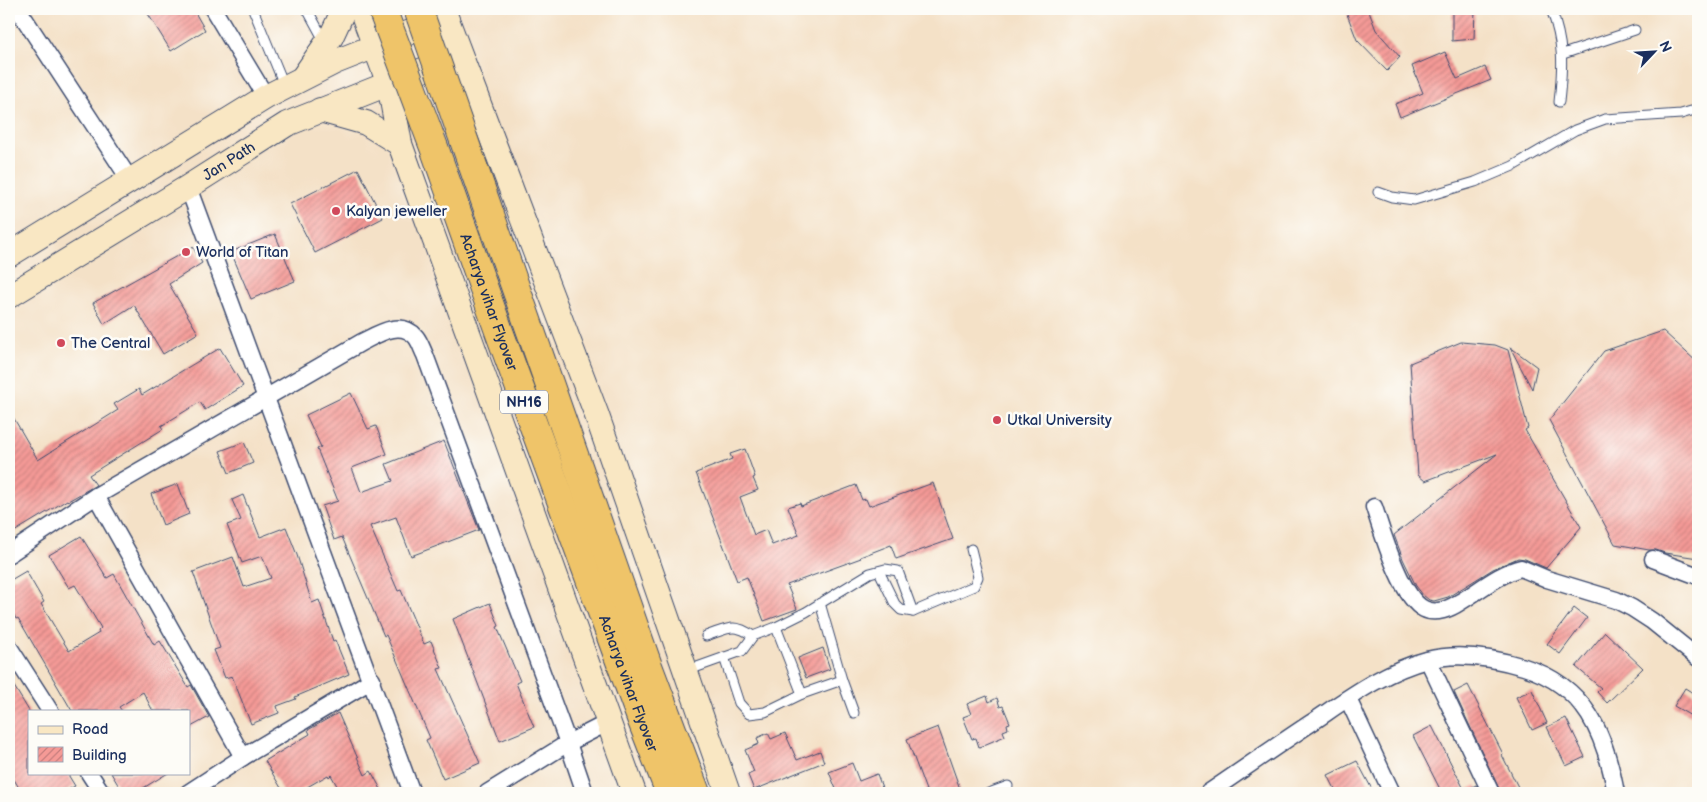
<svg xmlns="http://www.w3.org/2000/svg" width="1707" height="802" font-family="'Balsamiq Sans',sans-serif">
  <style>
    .building { fill: url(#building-hatch) }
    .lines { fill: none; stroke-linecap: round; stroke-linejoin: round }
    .lane-casing { stroke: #3c4a6e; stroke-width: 11 }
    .street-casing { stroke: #3c4a6e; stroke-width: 19 }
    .secondary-casing { stroke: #3c4a6e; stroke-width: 26 }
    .lane { stroke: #fff; stroke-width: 9 }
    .street { stroke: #fff; stroke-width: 16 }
    .secondary { stroke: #f9e7c3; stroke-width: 24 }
    .highway-bridge-casing { stroke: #3c4a6e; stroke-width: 30; stroke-linecap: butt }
    .highway-bridge { stroke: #efc469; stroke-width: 28 }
    .poi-dot { fill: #d1495b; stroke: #fdfcf7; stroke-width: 2 }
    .labels { text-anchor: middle; stroke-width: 5; stroke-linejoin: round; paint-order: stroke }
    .shield { fill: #fdfcf7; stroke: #5f6c8c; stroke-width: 1 }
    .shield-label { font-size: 14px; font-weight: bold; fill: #1b2f5e }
    .street-label { font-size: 15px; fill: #1b2f5e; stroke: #fdfcf7 }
    .poi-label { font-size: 15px; fill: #1b2f5e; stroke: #fdfcf7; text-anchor: start }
  </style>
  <defs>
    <pattern id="building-hatch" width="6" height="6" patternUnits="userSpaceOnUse" patternTransform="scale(1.25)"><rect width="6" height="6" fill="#f59a96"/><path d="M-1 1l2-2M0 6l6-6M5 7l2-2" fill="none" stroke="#c67e7e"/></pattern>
  </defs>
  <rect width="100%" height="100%" fill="#fdfcf7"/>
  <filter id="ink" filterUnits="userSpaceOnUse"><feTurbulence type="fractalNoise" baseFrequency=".02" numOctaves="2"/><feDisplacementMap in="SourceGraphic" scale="10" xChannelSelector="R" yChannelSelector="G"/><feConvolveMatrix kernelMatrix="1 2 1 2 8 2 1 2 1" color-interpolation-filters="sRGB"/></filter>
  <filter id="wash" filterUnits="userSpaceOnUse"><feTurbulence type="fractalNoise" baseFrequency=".0096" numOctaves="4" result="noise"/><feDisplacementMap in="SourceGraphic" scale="20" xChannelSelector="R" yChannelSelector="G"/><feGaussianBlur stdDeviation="1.12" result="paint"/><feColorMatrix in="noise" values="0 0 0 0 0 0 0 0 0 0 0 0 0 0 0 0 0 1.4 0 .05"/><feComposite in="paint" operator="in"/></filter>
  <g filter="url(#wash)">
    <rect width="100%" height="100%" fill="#f4e1c7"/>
    <g id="blocks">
      <g class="building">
        <polygon points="145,9 193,9 205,30 171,51"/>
        <polygon points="1345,9 1368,9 1376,30 1400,57 1387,71 1357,40"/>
        <polygon points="1452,9 1475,9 1474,39 1452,41"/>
        <polygon points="1445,52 1457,79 1485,67 1491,80 1400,117 1395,104 1423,93 1412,66"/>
        <polygon points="358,169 383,218 315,253 290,204"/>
        <polygon points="275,234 295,281 251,299 231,252"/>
        <polygon points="193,247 202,263 169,284 198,333 163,354 134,305 104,324 93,303"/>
        <polygon points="1663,331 1698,363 1698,558 1665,553 1656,550 1649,550 1615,544 1549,420 1604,351"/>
        <polygon points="1461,342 1495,345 1508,350 1528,428 1525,430 1581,527 1546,568 1525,559 1518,558 1493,569 1448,597 1434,601 1429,600 1423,595 1416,586 1403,559 1394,535 1497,454 1425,481 1418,475 1410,363"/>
        <polygon points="1510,347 1537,367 1532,389"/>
        <polygon points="220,348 243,386 205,410 200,402 161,426 163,429 89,475 96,485 68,501 67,500 9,535 9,410 38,460 118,410 114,404 139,389 142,395"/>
        <polygon points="351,393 368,429 376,426 387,454 352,468 361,492 393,481 386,464 444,441 479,530 411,556 396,517 370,526 398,591 401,590 424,644 431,641 442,668 438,669 480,763 443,779 426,740 430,738 386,635 384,636 342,537 334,540 322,506 338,501 317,449 321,447 306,415"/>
        <polygon points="244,442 253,463 229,473 220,451"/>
        <polygon points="745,449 755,477 753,478 758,490 740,497 754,535 766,530 772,545 799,535 788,507 800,503 801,506 856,485 862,500 866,499 869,506 933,483 953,539 896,559 891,545 860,557 861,558 787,585 797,609 764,621 747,577 737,581 696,473 732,459 730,454"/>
        <polygon points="178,484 189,514 163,525 151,494"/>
        <polygon points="243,495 260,537 286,527 297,555 312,603 319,600 333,641 335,640 349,674 295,697 296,699 277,706 279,713 251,724 232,676 225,678 214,650 220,648 193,572 233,557 244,587 271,578 262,556 242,563 227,525 241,520 232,500"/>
        <polygon points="81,536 107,578 114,574 154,645 160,641 188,687 191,685 209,717 189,728 189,711 153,711 143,692 119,707 122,711 72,711 18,618 16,619 9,606 9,581 26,571 44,602 41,604 69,651 99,633 98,631 101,628 75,585 69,588 49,555"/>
        <polygon points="490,603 499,626 497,627 520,681 516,683 534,727 500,741 453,619"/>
        <polygon points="1574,608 1587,618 1560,654 1547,644"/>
        <polygon points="1605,632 1643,668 1607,703 1597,692 1601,688 1576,667"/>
        <polygon points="823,648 830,669 806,678 798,658"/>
        <polygon points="9,678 29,711 29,773 67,773 75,786 62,793 22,793 9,771"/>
        <polygon points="1468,685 1503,754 1502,755 1521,793 1501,793 1454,692"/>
        <polygon points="1685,688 1698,696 1698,720 1674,706"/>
        <polygon points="1532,690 1547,723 1532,730 1516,697"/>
        <polygon points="987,696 989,702 997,698 1000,707 1003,706 1010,723 1007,724 1008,729 1003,731 1005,736 979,747 976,738 972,739 963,717 971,714 967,704"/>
        <polygon points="338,713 365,775 371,771 383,793 341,793 331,775 329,777 328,775 297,793 284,793 265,761 310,734 308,730"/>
        <polygon points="1566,718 1585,757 1566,766 1547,727"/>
        <polygon points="1432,726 1465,791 1476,785 1480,793 1442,793 1413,736"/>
        <polygon points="938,727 960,789 948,793 927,793 907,739"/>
        <polygon points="768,733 771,739 785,733 797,760 820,751 824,762 754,790 748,775 754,772 745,750 759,744 757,738"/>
        <polygon points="1357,761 1374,793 1337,793 1328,775"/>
        <polygon points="852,763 859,781 877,774 884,793 829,793 829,792 836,789 829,772"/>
        <polygon points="111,773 168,773 135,793 123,793"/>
      </g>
    </g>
  </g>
  <g filter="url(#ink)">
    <use href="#blocks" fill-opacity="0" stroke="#3c4a6e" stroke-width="1"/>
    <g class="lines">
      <g class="lane-casing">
        <g id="lane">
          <polyline points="253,9 285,87"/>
          <polyline points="307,9 325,42"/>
          <path d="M1551 9C1564 44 1563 65 1559 102"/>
          <polyline points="1563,54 1635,30"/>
          <polyline points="1378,192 1392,197 1414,200 1475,182 1513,166 1575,130 1605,119 1681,114 1698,109"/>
          <polyline points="879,571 895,604 901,610 913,612 974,586 978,577 971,549"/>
          <polyline points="820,603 842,680 854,713"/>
          <polyline points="776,627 802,694"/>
          <path d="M706 636C727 629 734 622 753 636"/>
          <polyline points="724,657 739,703 749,714 765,712 802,694 842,680"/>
          <polyline points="686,671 742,651 753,636 776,627 806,612 870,573 885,569 898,571 913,612"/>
          <polyline points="989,793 1008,786"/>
        </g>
      </g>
      <g class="street-casing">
        <g id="street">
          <polyline points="18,9 130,180"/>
          <polyline points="213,9 266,97"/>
          <polyline points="188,187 412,793"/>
          <polyline points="96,496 243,757"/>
          <path d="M1374 507C1382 531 1401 598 1424 609 1436 615 1451 608 1460 602 1477 592 1502 572 1521 568L1547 579 1616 600 1632 608 1652 621 1698 658"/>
          <path d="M9 554 96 496 362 342C378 334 401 319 416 337 420 342 422 349 425 355L568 743 609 722"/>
          <polyline points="1653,559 1698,576"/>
          <polyline points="9,647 50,711"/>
          <polyline points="1428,660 1491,793"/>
          <polyline points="1348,699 1392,793"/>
          <polyline points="89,773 102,793"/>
          <polyline points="188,793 243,757 372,680"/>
          <polyline points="487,793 568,743 585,793"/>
          <path d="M1208 793C1242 770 1276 746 1311 723 1347 699 1384 671 1427 660 1458 652 1494 658 1524 667 1586 686 1605 734 1616 793"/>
        </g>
      </g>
      <g class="secondary-casing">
        <g id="secondary">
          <polyline points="361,9 389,84 400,144 634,793"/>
          <polyline points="443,9 596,413 728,793"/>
          <polyline points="304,76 331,37 344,9"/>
          <polyline points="320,110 366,123 400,144"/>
          <polyline points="9,255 266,97 335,62 441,20"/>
          <path id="s1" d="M9 296 188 187 287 124 453 58"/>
        </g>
      </g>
      <use href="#lane" class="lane"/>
      <use href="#street" class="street"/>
      <use href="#secondary" class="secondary"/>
      <g class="highway-bridge-casing">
        <g id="highway-bridge">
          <path id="s2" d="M382 9 435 150 500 334 642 721 670 793"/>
          <polyline points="418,9 648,666 696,793"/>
        </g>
      </g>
      <use href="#highway-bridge" class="highway-bridge"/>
    </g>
  </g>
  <g class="poi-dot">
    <circle cx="336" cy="211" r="5"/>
    <circle cx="186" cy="252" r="5"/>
    <circle cx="61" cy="343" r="5"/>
    <circle cx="997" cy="420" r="5"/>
  </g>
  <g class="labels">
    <rect class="shield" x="500" y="390.5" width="48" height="23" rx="4"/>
    <g class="shield-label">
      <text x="524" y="407">NH16</text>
    </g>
    <g class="street-label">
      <text dy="5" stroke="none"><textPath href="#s1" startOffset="258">Jan Path</textPath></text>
      <text dy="5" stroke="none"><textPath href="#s2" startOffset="312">Acharya vihar Flyover</textPath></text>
      <text dy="5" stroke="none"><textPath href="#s2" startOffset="718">Acharya vihar Flyover</textPath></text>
    </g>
    <g class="poi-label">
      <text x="346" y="216">Kalyan jeweller</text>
      <text x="196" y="257">World of Titan</text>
      <text x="71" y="348">The Central</text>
      <text x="1007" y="425">Utkal University</text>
    </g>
  </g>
  <rect width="1707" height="802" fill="none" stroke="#fdfcf7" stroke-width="30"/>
  <rect x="28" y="710" width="162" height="65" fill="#fdfcf7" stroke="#a3aaba"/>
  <rect x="38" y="726" width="25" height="8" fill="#f9e7c3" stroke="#a3aaba"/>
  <text x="72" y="734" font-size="15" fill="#1b2f5e">Road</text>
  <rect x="38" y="747" width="25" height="15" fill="url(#building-hatch)" stroke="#a3aaba"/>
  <text x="72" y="760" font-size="15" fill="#1b2f5e">Building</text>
  <g transform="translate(1654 52) rotate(65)" stroke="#fdfcf7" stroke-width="4" paint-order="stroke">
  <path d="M0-4L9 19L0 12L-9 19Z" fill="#1b2f5e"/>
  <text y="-8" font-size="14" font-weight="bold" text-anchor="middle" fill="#1b2f5e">N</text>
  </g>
</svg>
